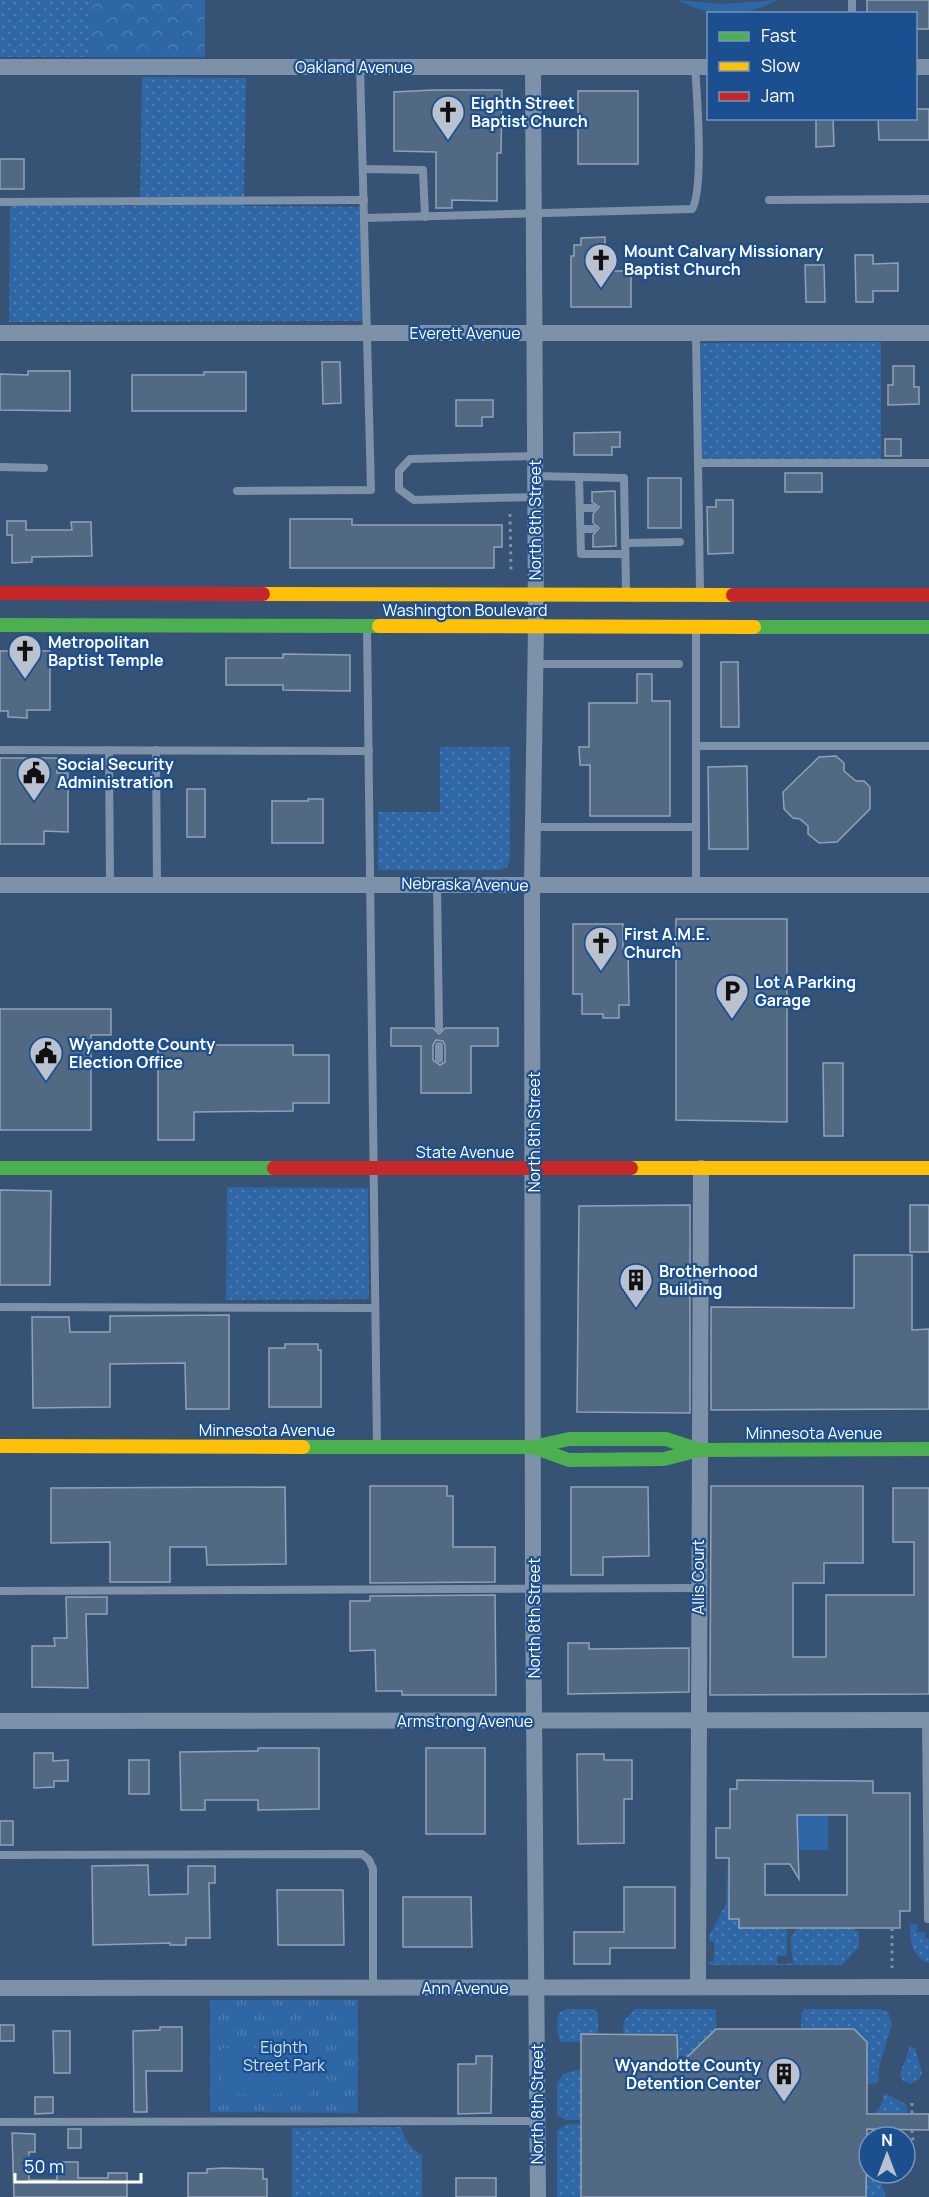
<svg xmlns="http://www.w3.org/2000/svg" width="929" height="2197" font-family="Manrope,sans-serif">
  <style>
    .grass { fill: url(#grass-dots) }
    .forest { fill: url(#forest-crowns) }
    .park { fill: url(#park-tufts) }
    .garden { fill: #2f66a5 }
    .building { fill: #526984; stroke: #92a2b6; stroke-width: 1.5; fill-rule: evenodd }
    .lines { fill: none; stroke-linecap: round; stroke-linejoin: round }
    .path { stroke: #7d92a8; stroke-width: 3; stroke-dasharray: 3 4.5; stroke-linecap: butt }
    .lane { stroke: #7d92a8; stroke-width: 8 }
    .street { stroke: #7d92a8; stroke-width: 16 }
    .fast { stroke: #4caf50; stroke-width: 14 }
    .slow { stroke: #ffc107; stroke-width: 14 }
    .jam { stroke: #c62828; stroke-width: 14 }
    .labels { text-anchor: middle; stroke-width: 4.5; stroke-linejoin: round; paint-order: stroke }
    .street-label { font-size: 16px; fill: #fff; stroke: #1b4f8f }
    .poi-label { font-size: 16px; font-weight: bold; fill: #fff; stroke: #1b4f8f; text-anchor: start }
    .park-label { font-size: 16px; fill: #cfe3fa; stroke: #1b4f8f }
  </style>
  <defs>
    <pattern id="grass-dots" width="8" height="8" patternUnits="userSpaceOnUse" patternTransform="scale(1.5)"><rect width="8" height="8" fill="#2f66a5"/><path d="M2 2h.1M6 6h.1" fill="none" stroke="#4e7db2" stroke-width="1.8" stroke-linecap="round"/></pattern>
    <pattern id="forest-crowns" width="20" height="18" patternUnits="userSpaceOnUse" patternTransform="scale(1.5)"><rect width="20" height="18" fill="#2f66a5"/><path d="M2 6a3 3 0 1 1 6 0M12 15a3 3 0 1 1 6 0" fill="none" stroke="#4e7db2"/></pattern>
    <pattern id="park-tufts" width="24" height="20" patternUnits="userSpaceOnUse" patternTransform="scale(1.5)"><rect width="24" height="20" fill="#2f66a5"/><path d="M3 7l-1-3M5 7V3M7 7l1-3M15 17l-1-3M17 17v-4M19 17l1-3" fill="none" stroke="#4e7db2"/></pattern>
  </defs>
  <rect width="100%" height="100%" fill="#365274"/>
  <g class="grass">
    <rect x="0" y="0" width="88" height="57"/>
    <polygon points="142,77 246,78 244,206 363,207 364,321 9,322 10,206 140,206"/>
    <polygon points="881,342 881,460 702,461 701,343"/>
    <polygon points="440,747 510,747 510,860 507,867 500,870 378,870 378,812 440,812"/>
    <polygon points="227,1187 368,1188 369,1299 226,1300"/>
    <polygon points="727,1858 729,1919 739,1919 739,1928 787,1928 787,1956 777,1956 777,1964 793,1963 790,1938 797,1928 855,1928 855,1931 859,1931 859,1947 842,1965 709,1965 709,1962 714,1961 714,1942 709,1941 709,1936 726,1904"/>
    <path d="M910 1924H917V1932H925V1938L929 1939V1963C911 1957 910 1941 910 1924Z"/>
    <path d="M567 2009H595L598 2015V2034L581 2042H561C556 2035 556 2020 560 2012Z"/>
    <polygon points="635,2009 716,2009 716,2029 701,2056 678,2056 677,2035 623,2034 624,2020"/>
    <polygon points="804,2009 881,2009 888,2012 892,2024 879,2067 878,2083 866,2084 801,2029 801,2015"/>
    <polygon points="910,2046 915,2048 922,2072 920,2079 911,2084 903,2081 900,2074"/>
    <polygon points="581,2069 581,2120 566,2120 557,2116 557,2083 563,2074"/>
    <polygon points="885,2093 907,2105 907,2114 873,2114 880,2107"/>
    <polygon points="567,2124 581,2124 581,2197 557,2197 557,2130"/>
    <path d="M401 2127C406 2141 410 2148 422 2155V2197H292V2128Z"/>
    <polygon points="866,2160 869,2160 869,2173 878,2173 886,2197 866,2197"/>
  </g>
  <rect class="forest" x="88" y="0" width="117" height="57"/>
  <polygon class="park" points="210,2000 358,2000 358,2113 210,2112"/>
  <g class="garden">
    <path d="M678 0 721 4 777 0C744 18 711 18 678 0Z"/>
    <rect x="797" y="1815" width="31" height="35"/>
    <rect x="222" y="2048" width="90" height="46"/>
  </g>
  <g class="building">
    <polygon points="867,0 929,0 929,29 915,29 915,14 867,14"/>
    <polygon points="433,90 502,90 501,153 497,153 497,201 452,200 452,208 436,208 436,152 394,151 394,92"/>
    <rect x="578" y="91" width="60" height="73"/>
    <polygon points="915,109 929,109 929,140 879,140 878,118 915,118"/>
    <polygon points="816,118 833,118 834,146 816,147"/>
    <rect x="0" y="159" width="24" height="30"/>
    <polygon points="605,237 606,271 631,271 631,307 571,307 571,256 574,256 574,245 581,245 581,238"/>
    <polygon points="855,255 873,255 873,264 898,263 898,291 873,291 873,302 856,302"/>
    <polygon points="805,265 824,265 825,302 806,302"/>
    <polygon points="322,362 340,362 341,403 323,404"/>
    <polygon points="893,366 914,366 914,387 919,387 919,404 888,405 888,385 893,385"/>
    <polygon points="28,371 70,371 70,411 0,410 0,374 28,375"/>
    <polygon points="204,372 246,372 246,411 132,411 132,375 204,375"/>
    <polygon points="456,400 493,400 493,417 482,417 482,426 456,426"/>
    <polygon points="620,432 620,447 612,447 612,455 574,455 574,433"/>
    <rect x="885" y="439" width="16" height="17"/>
    <rect x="785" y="473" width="37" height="19"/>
    <rect x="648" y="478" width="33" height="50"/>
    <polygon points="615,491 616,546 593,547 593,535 599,528 593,523 593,514 599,507 592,502 592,492"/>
    <polygon points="716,500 733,500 733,553 708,554 707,507 716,507"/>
    <polygon points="290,519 352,519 352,525 502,525 502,547 494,547 494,568 290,568"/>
    <polygon points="7,521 26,521 26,530 72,530 71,522 91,522 92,556 32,557 32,562 12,563 12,535 7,535"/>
    <polygon points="0,651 50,651 50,710 27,710 27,718 8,717 8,711 0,711"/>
    <polygon points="283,654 350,655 350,691 283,690 283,685 226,685 226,658 283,658"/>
    <polygon points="721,662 738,662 739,727 721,727"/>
    <polygon points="637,674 652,674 652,701 670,701 670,816 590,816 590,765 580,765 579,747 589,747 589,703 637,703"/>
    <polygon points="836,756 844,763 844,771 856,781 864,781 870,787 870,809 837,842 819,843 808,834 808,826 800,819 793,818 784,809 783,792 819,757"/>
    <polygon points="0,758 57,758 57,773 68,773 68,832 44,831 44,844 0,844"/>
    <polygon points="747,766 748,849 709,849 708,767"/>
    <rect x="187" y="789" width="18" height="48"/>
    <polygon points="308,799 323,799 323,843 272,843 272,801 308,801"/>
    <polygon points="676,919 787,919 787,1122 676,1120"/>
    <polygon points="573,924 623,924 623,950 628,950 629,1005 619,1005 619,1018 603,1018 603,1014 582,1014 582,994 573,994"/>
    <polygon points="0,1009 111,1009 111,1035 91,1035 91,1130 0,1130"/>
    <path d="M391 1028H433L439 1034 445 1028H498V1046H471V1093H421V1046H391ZM436 1040 443 1041 445 1046V1062L440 1065 433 1060V1045Z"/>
    <polygon points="216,1045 293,1045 293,1055 329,1055 329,1103 293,1103 293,1111 194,1112 194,1140 158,1140 158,1047"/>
    <polygon points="823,1063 843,1063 843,1136 824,1136"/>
    <polygon points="0,1190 51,1191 50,1285 0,1285"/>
    <polygon points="690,1205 690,1413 577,1412 579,1206"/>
    <rect x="910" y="1205" width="19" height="47"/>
    <polygon points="854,1255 912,1255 912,1330 929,1329 929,1409 711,1410 711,1307 854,1308"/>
    <polygon points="229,1315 229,1409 186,1409 185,1363 110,1364 110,1407 33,1408 32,1317 69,1317 70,1332 110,1332 110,1316"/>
    <polygon points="285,1344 318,1344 318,1350 321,1350 321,1407 269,1407 269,1348 285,1348"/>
    <polygon points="370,1486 447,1486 447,1496 453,1496 453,1547 495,1547 495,1582 370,1583"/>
    <polygon points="711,1486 863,1486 863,1563 824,1563 824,1583 793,1583 793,1657 826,1657 826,1595 914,1595 914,1542 893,1542 893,1488 929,1488 929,1694 710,1695"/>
    <polygon points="285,1487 286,1564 207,1565 206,1547 170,1547 170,1582 110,1582 110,1542 51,1543 51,1488"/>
    <polygon points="571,1487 648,1487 649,1556 603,1557 603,1575 571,1575"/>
    <polygon points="495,1595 496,1695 402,1695 402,1691 376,1691 375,1650 350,1651 350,1601 370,1601 370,1596"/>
    <polygon points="66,1597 107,1597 107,1614 86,1614 88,1688 32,1687 32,1646 55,1646 54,1638 67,1638"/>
    <polygon points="568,1643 589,1643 589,1649 689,1648 689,1692 568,1694"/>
    <polygon points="258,1748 319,1748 319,1809 258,1810 258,1800 205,1800 205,1810 181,1810 180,1752 258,1751"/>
    <rect x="426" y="1748" width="59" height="86"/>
    <polygon points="34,1753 53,1753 53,1761 68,1760 68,1781 54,1781 54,1787 34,1788"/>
    <polygon points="577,1754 604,1754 604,1760 632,1760 632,1799 624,1799 624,1843 578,1844"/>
    <rect x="129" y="1760" width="20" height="34"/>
    <path d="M737 1780 873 1781V1793H910V1911H900V1928H739V1919H729V1858H716V1828H730V1789H737ZM797 1815H847V1895H765V1864H790L799 1879Z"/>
    <rect x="0" y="1821" width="13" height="24"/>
    <polygon points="148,1865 149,1895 188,1894 188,1866 215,1866 215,1883 209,1883 210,1938 186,1938 186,1945 170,1945 170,1943 93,1945 92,1866"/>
    <polygon points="624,1887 675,1887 675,1948 610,1948 610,1964 574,1964 574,1932 624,1932"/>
    <polygon points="277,1890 343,1890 344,1945 278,1945"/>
    <polygon points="403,1897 471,1897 472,1947 403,1947"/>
    <rect x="0" y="2025" width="14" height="16"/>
    <polygon points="160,2027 182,2027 182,2071 146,2071 147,2112 134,2112 133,2031 160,2030"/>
    <polygon points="716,2029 854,2029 867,2042 867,2114 929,2114 929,2130 867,2129 866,2197 581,2197 581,2034 677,2035 678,2066"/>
    <polygon points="53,2031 70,2031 70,2073 54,2073"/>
    <polygon points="476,2056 492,2056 491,2113 458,2114 458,2064 476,2064"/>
    <polygon points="35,2097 53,2097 53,2113 35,2114"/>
    <rect x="68" y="2129" width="13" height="19"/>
    <polygon points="12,2133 35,2134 35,2152 29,2152 29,2180 57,2180 57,2162 78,2162 78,2178 108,2178 108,2173 127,2173 127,2197 14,2197"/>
    <polygon points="223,2168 263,2169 263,2179 267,2179 267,2197 188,2197 188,2173 207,2173 207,2169"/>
    <rect x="456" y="2178" width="40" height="19"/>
  </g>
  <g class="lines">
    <g class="path">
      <polyline points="510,514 511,571"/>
      <polyline points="892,1928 892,1968"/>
      <polyline points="912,2103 912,2114"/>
      <polyline points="912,2130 913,2141"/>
    </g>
    <g class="lane">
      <polyline points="852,14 852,0"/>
      <polyline points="364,169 423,170 425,217"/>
      <polyline points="769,200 929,199"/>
      <polyline points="0,202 364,200"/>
      <path d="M365 218 692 209C704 190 697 94 695 67"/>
      <polyline points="696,333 700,591"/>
      <polyline points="535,456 410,459 399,471 399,489 414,500 535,497"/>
      <polyline points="698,463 929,463"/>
      <polyline points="0,467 44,468"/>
      <polyline points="535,476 624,478 626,590"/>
      <polyline points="579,477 581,554 625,554"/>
      <polyline points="237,491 371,490 360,67"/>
      <polyline points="580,508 593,508"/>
      <polyline points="581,529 593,529"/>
      <polyline points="625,543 680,542"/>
      <polyline points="367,628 377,1446"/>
      <polyline points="696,629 696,884"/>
      <polyline points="535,664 679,664"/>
      <polyline points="696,746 929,746"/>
      <polyline points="0,750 369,751"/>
      <polyline points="109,750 110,884"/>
      <polyline points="156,750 157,884"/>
      <polyline points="533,827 696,827"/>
      <polyline points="437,884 439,1028"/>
      <polyline points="439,1046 439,1059"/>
      <polyline points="0,1307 375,1308"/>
      <polyline points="0,1591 698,1588"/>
      <polyline points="926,1720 928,1919"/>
      <polyline points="0,1855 362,1854 369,1860 373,1869 373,1988"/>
      <polyline points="0,2122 538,2121"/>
    </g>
    <g class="street">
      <polyline points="0,67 708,67"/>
      <polyline points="916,67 929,67"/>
      <polyline points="533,68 536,626 532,885 533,1589 538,2197"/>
      <polyline points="0,333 929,333"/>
      <polyline points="0,885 929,885"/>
      <polyline points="0,1721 929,1720"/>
      <polyline points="698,1987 701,1168"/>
      <polyline points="0,1988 929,1987"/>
    </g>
    <g class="fast">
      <polyline points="0,625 379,626"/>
      <polyline points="754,627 929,627"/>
      <polyline points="0,1168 274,1168"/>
      <polyline points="303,1447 533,1447 569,1439 666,1439 699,1450"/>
      <polyline points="533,1447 569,1460 664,1459 699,1450 929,1449"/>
    </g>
    <g class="slow">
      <polyline points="263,594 733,595"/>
      <polyline points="379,626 754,627"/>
      <polyline points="631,1168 929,1168"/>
      <polyline points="0,1446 303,1447"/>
    </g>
    <g class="jam">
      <polyline points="0,593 263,594"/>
      <polyline points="733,595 929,595"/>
      <polyline points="274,1168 631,1168"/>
    </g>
  </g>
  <defs>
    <g id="church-pin" transform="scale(1.725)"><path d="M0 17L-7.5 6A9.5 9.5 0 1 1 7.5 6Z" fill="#b9c2ce" stroke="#1b4f8f"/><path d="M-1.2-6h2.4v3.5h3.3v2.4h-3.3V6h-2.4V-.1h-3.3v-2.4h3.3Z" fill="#111"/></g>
    <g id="civic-pin" transform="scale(1.725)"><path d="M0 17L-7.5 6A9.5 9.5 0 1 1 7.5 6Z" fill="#b9c2ce" stroke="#1b4f8f"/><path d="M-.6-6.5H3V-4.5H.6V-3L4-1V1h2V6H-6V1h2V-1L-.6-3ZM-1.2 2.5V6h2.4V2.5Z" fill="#111"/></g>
    <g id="parking-pin" transform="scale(1.725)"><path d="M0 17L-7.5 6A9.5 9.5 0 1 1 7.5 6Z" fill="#b9c2ce" stroke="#1b4f8f"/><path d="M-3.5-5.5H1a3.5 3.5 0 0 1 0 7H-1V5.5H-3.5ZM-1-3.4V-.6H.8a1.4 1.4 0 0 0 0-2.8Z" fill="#111"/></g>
    <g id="building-pin" transform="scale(1.725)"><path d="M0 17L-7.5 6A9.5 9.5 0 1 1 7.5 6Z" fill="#b9c2ce" stroke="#1b4f8f"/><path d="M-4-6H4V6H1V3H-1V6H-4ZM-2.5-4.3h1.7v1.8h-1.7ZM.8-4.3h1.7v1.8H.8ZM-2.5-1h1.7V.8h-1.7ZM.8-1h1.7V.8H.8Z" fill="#111"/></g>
  </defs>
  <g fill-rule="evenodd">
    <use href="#church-pin" x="448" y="112"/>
    <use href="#church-pin" x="601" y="260"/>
    <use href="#church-pin" x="25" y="651"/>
    <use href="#civic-pin" x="34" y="773"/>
    <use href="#church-pin" x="601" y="943"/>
    <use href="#parking-pin" x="732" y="991"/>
    <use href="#civic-pin" x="46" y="1053"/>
    <use href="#building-pin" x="636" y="1280"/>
    <use href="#building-pin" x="784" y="2074"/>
  </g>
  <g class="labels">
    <g class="street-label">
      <text x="354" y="73">Oakland Avenue</text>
      <text x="465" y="339">Everett Avenue</text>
      <text transform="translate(535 520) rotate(-90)" y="6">North 8th Street</text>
      <text x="465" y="616">Washington Boulevard</text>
      <text transform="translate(465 884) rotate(1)" y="6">Nebraska Avenue</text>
      <text transform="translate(534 1132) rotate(-90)" y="6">North 8th Street</text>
      <text x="465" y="1158">State Avenue</text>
      <text x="267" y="1436">Minnesota Avenue</text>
      <text x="814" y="1439">Minnesota Avenue</text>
      <text transform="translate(698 1577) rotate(-90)" y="6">Allis Court</text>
      <text transform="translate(534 1618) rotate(-90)" y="6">North 8th Street</text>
      <text x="465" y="1727">Armstrong Avenue</text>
      <text x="465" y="1994">Ann Avenue</text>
      <text transform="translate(537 2104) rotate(-90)" y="6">North 8th Street</text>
    </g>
    <g class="poi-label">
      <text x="471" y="109">Eighth Street<tspan x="471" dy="18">Baptist Church</tspan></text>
      <text x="624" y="257">Mount Calvary Missionary<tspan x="624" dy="18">Baptist Church</tspan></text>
      <text x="48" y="648">Metropolitan<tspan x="48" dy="18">Baptist Temple</tspan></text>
      <text x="57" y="770">Social Security<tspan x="57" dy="18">Administration</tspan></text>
      <text x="624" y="940">First A.M.E.<tspan x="624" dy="18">Church</tspan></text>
      <text x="755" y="988">Lot A Parking<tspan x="755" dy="18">Garage</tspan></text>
      <text x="69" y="1050">Wyandotte County<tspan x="69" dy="18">Election Office</tspan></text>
      <text x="659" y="1277">Brotherhood<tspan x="659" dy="18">Building</tspan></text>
      <text x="761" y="2071" text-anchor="end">Wyandotte County<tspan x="761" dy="18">Detention Center</tspan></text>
    </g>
    <g class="park-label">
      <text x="284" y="2053">Eighth<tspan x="284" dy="18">Street Park</tspan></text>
    </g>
  </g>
  <rect x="707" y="12" width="210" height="108" fill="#1b4f8f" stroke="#7695bc" stroke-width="1.5"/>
  <rect x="719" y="32" width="30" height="9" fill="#4caf50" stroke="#7695bc" stroke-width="1.5"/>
  <text x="761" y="42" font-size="18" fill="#ffffff">Fast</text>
  <rect x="719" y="62" width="30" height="9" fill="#ffc107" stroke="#7695bc" stroke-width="1.5"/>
  <text x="761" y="72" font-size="18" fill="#ffffff">Slow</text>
  <rect x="719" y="92" width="30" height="9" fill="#c62828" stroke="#7695bc" stroke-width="1.5"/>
  <text x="761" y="102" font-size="18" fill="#ffffff">Jam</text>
  <g transform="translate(887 2155)"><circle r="28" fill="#1b4f8f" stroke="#7695bc" stroke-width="1.5"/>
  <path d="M0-4.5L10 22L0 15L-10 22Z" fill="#b9c2ce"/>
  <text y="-9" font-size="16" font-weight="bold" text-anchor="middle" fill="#ffffff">N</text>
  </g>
  <path d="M15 2173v9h126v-9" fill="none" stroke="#ffffff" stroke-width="3"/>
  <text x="24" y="2173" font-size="18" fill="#ffffff" stroke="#1b4f8f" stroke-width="4.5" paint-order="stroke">50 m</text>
</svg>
